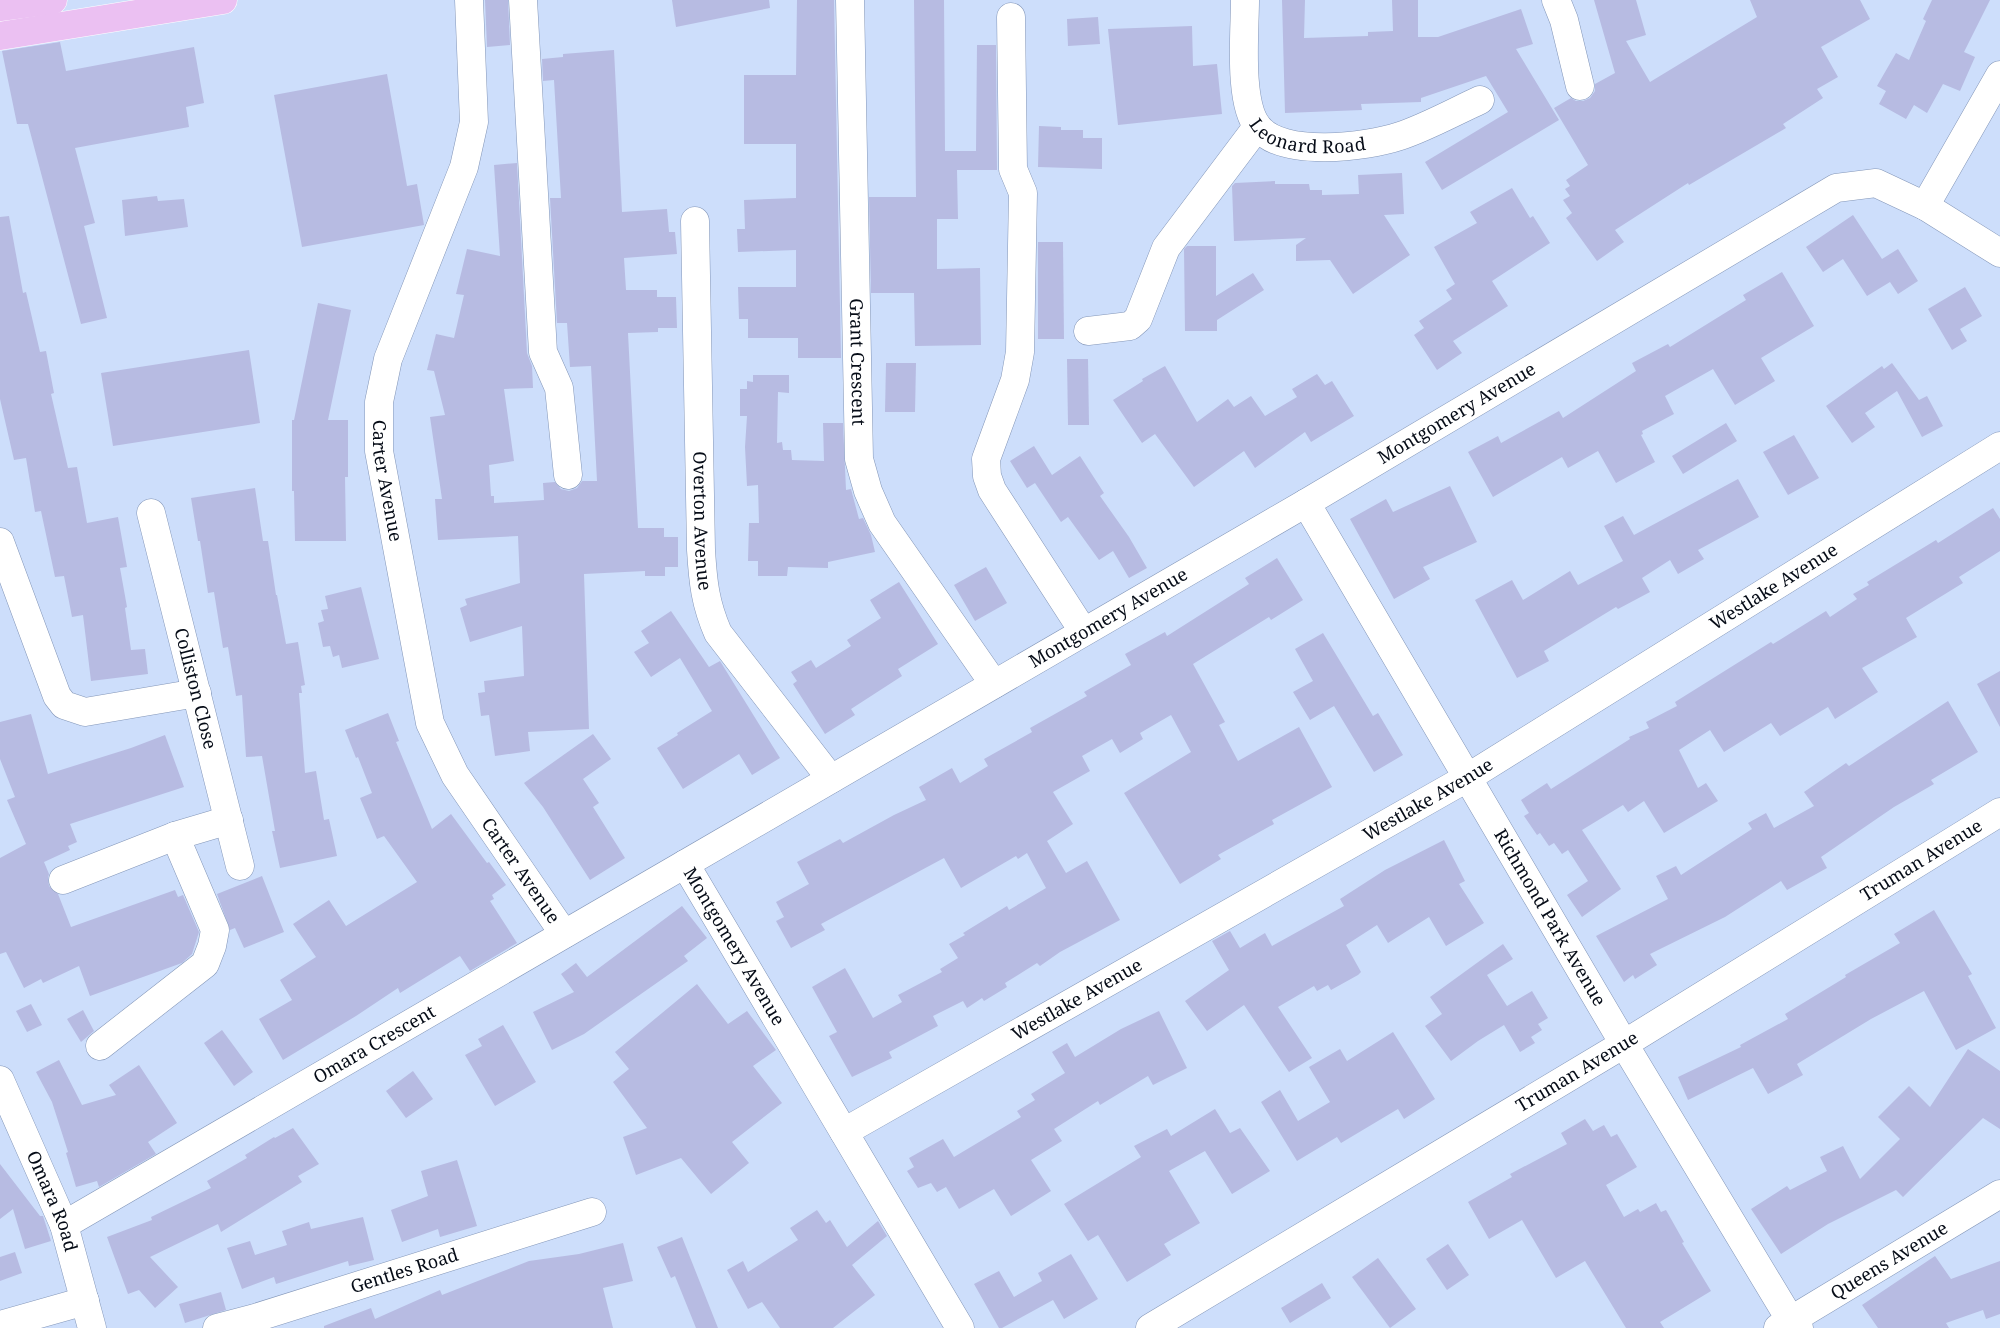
<svg xmlns="http://www.w3.org/2000/svg" width="2000" height="1328" font-family="'Noto Serif',serif">
  <style>
    .building { fill: #b7bbe2 }
    .lines { fill: none; stroke-linecap: round; stroke-linejoin: round }
    .minor-casing { stroke: #8396b8; stroke-width: 29 }
    .major-casing { stroke: #fff; stroke-width: 29 }
    .minor { stroke: #fff; stroke-width: 28 }
    .major { stroke: #ebc0f2; stroke-width: 28 }
    .labels { text-anchor: middle; stroke-width: 5; stroke-linejoin: round; paint-order: stroke }
    .street-label { font-size: 18px; fill: #060c17; stroke: #e2ebf9 }
  </style>
  <rect width="100%" height="100%" fill="#cddefb"/>
  <g class="building">
    <polygon points="485,0 508,0 510,45 487,47"/>
    <polygon points="672,0 769,0 770,8 676,27"/>
    <polygon points="797,0 834,0 841,358 798,358 798,338 748,338 748,319 739,319 738,287 796,287 796,250 738,252 737,229 745,229 744,200 796,198 796,144 744,144 744,75 796,75"/>
    <polygon points="914,0 944,0 945,151 976,151 977,45 996,45 997,170 957,170 958,219 937,219 937,269 980,268 981,345 915,346 914,293 871,293 869,197 916,197"/>
    <polygon points="1282,0 1305,0 1304,38 1368,36 1368,32 1393,31 1392,0 1418,0 1418,37 1438,37 1521,9 1533,44 1516,49 1559,120 1442,190 1425,162 1508,112 1486,76 1421,98 1421,102 1361,104 1362,110 1285,113"/>
    <polygon points="1594,0 1636,0 1646,35 1626,41 1650,82 1757,17 1750,0 1860,0 1870,19 1821,47 1838,77 1817,89 1823,98 1783,124 1786,128 1689,185 1688,183 1615,230 1624,242 1597,261 1566,218 1572,213 1563,200 1570,196 1565,189 1570,186 1566,180 1588,165 1554,108 1571,98 1576,101 1583,101 1590,98 1595,91 1595,84 1615,73"/>
    <polygon points="1932,0 1990,0 1964,52 1975,57 1960,91 1943,84 1927,113 1914,105 1906,119 1879,104 1886,91 1877,86 1896,53 1909,60 1926,21 1923,19"/>
    <polygon points="1098,17 1100,44 1068,46 1067,19"/>
    <polygon points="1192,26 1193,66 1217,64 1222,114 1118,125 1108,29"/>
    <polygon points="60,42 66,71 194,47 204,103 186,107 189,127 75,148 95,223 84,226 107,318 81,324 28,124 17,124 2,51"/>
    <polygon points="614,50 622,212 667,209 669,232 675,232 677,254 624,258 626,290 657,290 657,297 676,297 677,328 658,328 658,332 628,333 638,528 664,528 664,537 678,537 678,567 665,567 665,576 645,576 645,571 584,574 589,729 528,732 530,751 495,756 489,715 481,716 478,693 485,692 484,681 524,676 522,626 470,642 460,608 467,605 465,599 520,583 518,536 438,540 435,499 442,499 430,417 445,415 434,371 427,370 436,334 454,338 464,295 456,294 467,249 500,256 494,165 517,163 527,353 532,366 533,388 504,389 514,461 489,465 491,496 494,496 494,503 544,500 543,483 555,482 561,489 569,491 577,488 582,481 597,481 591,366 570,367 567,323 557,323 550,198 561,198 554,80 543,81 542,59 563,57 563,54"/>
    <polygon points="387,74 407,186 417,184 424,225 302,247 274,95"/>
    <polygon points="1039,126 1061,127 1061,130 1083,130 1083,138 1102,138 1102,169 1038,167"/>
    <polygon points="1402,173 1404,214 1384,215 1410,255 1353,294 1330,260 1296,261 1296,245 1306,238 1234,241 1232,186 1235,183 1275,181 1275,184 1309,184 1310,190 1322,190 1322,195 1359,194 1358,175"/>
    <polygon points="1512,188 1530,218 1533,216 1550,243 1492,281 1508,306 1453,341 1462,353 1437,370 1414,335 1424,328 1419,321 1452,299 1446,290 1455,284 1434,247 1477,223 1470,212"/>
    <polygon points="157,196 158,201 184,199 188,227 125,236 122,200"/>
    <polygon points="1853,215 1882,259 1898,249 1918,281 1898,294 1890,282 1867,296 1843,259 1823,272 1806,247"/>
    <polygon points="9,216 23,293 26,292 40,352 46,351 54,393 51,394 68,468 77,467 87,523 118,517 127,567 120,568 127,607 125,608 131,650 145,649 148,674 91,681 83,615 72,617 64,576 55,577 41,511 35,512 26,458 14,460 0,399 0,217"/>
    <polygon points="1038,242 1063,242 1064,339 1038,339"/>
    <polygon points="1187,246 1216,246 1216,296 1253,273 1264,290 1217,320 1217,331 1185,331 1184,249"/>
    <polygon points="1782,272 1814,326 1761,358 1775,381 1735,405 1713,369 1665,396 1674,414 1642,431 1643,434 1641,435 1655,462 1616,483 1598,451 1568,468 1562,457 1493,497 1468,452 1498,436 1501,443 1559,411 1563,418 1636,371 1632,363 1668,344 1670,347 1746,300 1743,295"/>
    <polygon points="1965,287 1982,316 1960,329 1967,341 1952,350 1928,309"/>
    <polygon points="318,303 351,310 328,420 348,420 348,477 345,477 346,541 295,541 294,491 292,491 292,420 294,420"/>
    <polygon points="249,350 260,423 113,446 101,373"/>
    <polygon points="1067,359 1088,359 1089,425 1068,425"/>
    <polygon points="886,363 916,363 915,412 885,412"/>
    <polygon points="1892,363 1919,400 1927,396 1943,426 1922,437 1897,391 1865,413 1875,427 1852,443 1826,406 1882,366 1884,369"/>
    <polygon points="1165,366 1197,422 1228,399 1234,407 1251,396 1265,416 1297,397 1292,389 1317,374 1325,385 1332,381 1354,416 1311,442 1305,432 1255,468 1244,451 1194,487 1155,434 1142,443 1113,400 1143,381 1142,379"/>
    <polygon points="753,375 789,375 789,393 778,392 777,443 782,442 783,450 791,450 792,460 824,461 823,423 843,423 846,490 851,489 859,519 863,518 871,535 875,552 828,562 828,568 788,567 787,576 758,576 758,561 748,561 749,523 759,523 758,485 747,486 745,447 747,416 740,416 740,389 747,389 747,381 753,382"/>
    <polygon points="1726,423 1737,441 1683,474 1672,456"/>
    <polygon points="1794,435 1819,478 1788,495 1763,452"/>
    <polygon points="1034,446 1052,475 1080,456 1104,493 1100,496 1129,537 1147,568 1129,578 1113,551 1099,560 1068,517 1061,522 1035,483 1027,488 1010,461"/>
    <polygon points="1738,479 1759,517 1698,550 1704,559 1678,574 1670,560 1642,578 1650,592 1618,609 1616,607 1544,651 1549,661 1517,678 1475,600 1512,580 1523,600 1570,571 1578,585 1623,561 1604,526 1623,516 1634,535"/>
    <polygon points="1450,486 1477,542 1423,567 1430,579 1394,599 1350,519 1386,499 1393,512"/>
    <polygon points="255,488 263,541 268,541 276,595 277,595 286,644 298,642 305,685 301,686 302,693 299,693 305,773 316,771 324,820 329,819 337,856 280,868 272,831 275,831 262,756 246,757 242,695 236,696 228,647 223,648 214,592 208,593 200,541 198,541 191,498"/>
    <polygon points="1993,508 2000,519 2000,551 1959,577 1963,583 1906,618 1917,637 1862,668 1878,692 1835,719 1828,707 1780,736 1771,723 1724,752 1710,730 1679,750 1698,788 1706,783 1718,801 1664,833 1644,801 1628,812 1623,805 1582,830 1621,889 1582,917 1567,895 1588,881 1568,850 1562,854 1554,843 1549,846 1540,833 1537,835 1524,816 1529,813 1521,800 1547,783 1551,789 1630,739 1629,737 1649,728 1646,722 1677,706 1675,702 1771,642 1773,644 1826,611 1830,617 1857,599 1853,594 1869,585 1867,582 1936,540 1938,543"/>
    <polygon points="1277,558 1303,600 1271,620 1269,617 1193,664 1225,722 1219,725 1238,761 1299,727 1332,787 1272,820 1274,824 1218,855 1221,859 1180,884 1124,793 1191,752 1171,715 1140,733 1143,739 1120,753 1112,739 1082,756 1090,771 1053,792 1073,824 1047,841 1066,873 1087,861 1120,920 1060,952 1040,966 1037,963 1005,983 1007,987 984,1001 982,998 967,1008 963,1001 933,1016 938,1026 889,1052 892,1058 852,1077 829,1036 837,1032 812,987 845,968 873,1018 902,1002 898,995 942,972 940,969 958,958 949,944 965,935 963,933 1007,906 1009,910 1046,888 1027,853 1018,859 1016,856 961,888 944,858 821,924 825,930 791,948 776,921 784,917 776,902 809,884 797,862 840,839 843,843 894,815 926,800 919,787 952,768 960,783 988,766 984,759 1032,732 1030,728 1087,696 1084,692 1131,665 1125,654 1165,632 1167,636 1249,584 1245,578"/>
    <polygon points="986,567 1007,603 975,621 954,585"/>
    <polygon points="899,582 938,644 898,669 902,676 851,709 855,715 825,734 793,684 797,681 791,672 811,660 816,668 851,646 847,640 881,618 870,600"/>
    <polygon points="361,587 379,659 342,668 339,655 333,657 330,646 323,647 318,623 324,621 321,610 328,609 325,596"/>
    <polygon points="671,611 709,667 720,661 780,758 752,775 739,754 683,789 657,748 678,735 677,733 712,711 680,658 651,677 634,652 649,643 641,631"/>
    <polygon points="1323,633 1373,716 1378,713 1403,755 1374,772 1334,706 1310,720 1293,692 1313,681 1295,649"/>
    <polygon points="2000,671 2000,727 1977,684"/>
    <polygon points="1948,701 1978,752 1931,780 1934,784 1894,807 1821,857 1827,868 1787,890 1781,881 1725,917 1650,954 1657,965 1635,979 1633,975 1624,982 1596,936 1668,899 1656,876 1676,866 1681,875 1752,829 1748,823 1766,813 1774,828 1814,806 1804,792 1846,763 1849,766"/>
    <polygon points="388,713 399,741 396,742 432,829 451,814 487,863 489,862 506,885 492,895 494,899 490,901 517,943 470,971 460,956 400,993 398,988 356,1016 283,1060 259,1019 292,1000 280,980 316,957 293,924 329,900 346,926 417,882 384,836 377,839 360,798 372,793 358,757 356,758 345,730"/>
    <polygon points="31,714 48,774 131,748 165,735 184,787 70,824 77,842 68,846 70,850 44,862 49,874 48,878 49,886 58,894 71,927 175,890 178,897 183,895 199,932 192,954 182,963 90,996 79,966 43,983 41,979 24,988 6,952 0,954 0,858 26,844 7,800 15,797 0,759 0,722"/>
    <polygon points="593,734 611,759 583,779 599,803 593,807 625,858 590,880 543,807 524,783"/>
    <polygon points="1444,840 1465,881 1459,884 1484,923 1446,946 1429,917 1388,943 1377,925 1346,945 1361,972 1358,975 1331,990 1328,985 1317,991 1314,986 1278,1007 1312,1058 1289,1072 1244,1005 1207,1031 1185,1001 1229,970 1212,941 1230,931 1240,948 1265,933 1272,946 1344,906 1340,899 1385,870"/>
    <polygon points="262,876 284,932 244,948 235,928 230,930 217,894"/>
    <polygon points="682,906 707,938 684,956 688,961 584,1034 552,1050 533,1012 574,992 561,974 576,963 587,977"/>
    <polygon points="1934,910 1972,974 1968,976 1996,1028 1956,1050 1924,991 1871,1019 1797,1064 1803,1075 1768,1094 1753,1068 1688,1100 1678,1077 1741,1047 1740,1045 1788,1019 1785,1014 1846,977 1845,975 1900,943 1894,934"/>
    <polygon points="1503,944 1513,959 1487,975 1507,1006 1532,991 1548,1018 1538,1024 1542,1030 1531,1037 1535,1043 1520,1052 1504,1025 1478,1041 1451,1061 1425,1026 1442,1014 1430,997"/>
    <polygon points="697,984 728,1024 747,1011 776,1050 753,1066 782,1103 732,1142 749,1163 711,1194 681,1158 636,1175 623,1137 647,1128 613,1082 629,1069 615,1052"/>
    <polygon points="31,1004 42,1025 27,1032 16,1011"/>
    <polygon points="83,1010 94,1031 81,1042 67,1019"/>
    <polygon points="1159,1011 1187,1068 1153,1085 1148,1076 1100,1105 1098,1101 1054,1129 1062,1141 1031,1160 1051,1191 1011,1216 994,1189 959,1209 946,1187 937,1192 931,1183 918,1188 907,1171 914,1167 909,1158 943,1139 954,1157 1021,1117 1017,1111 1035,1100 1031,1094 1065,1073 1052,1052 1067,1043 1075,1057 1121,1029"/>
    <polygon points="503,1025 536,1082 495,1106 465,1055 482,1046 478,1039"/>
    <polygon points="222,1030 253,1072 234,1086 204,1043"/>
    <polygon points="1393,1032 1435,1099 1404,1119 1398,1109 1341,1143 1337,1137 1297,1161 1261,1102 1280,1090 1298,1121 1330,1102 1309,1067 1340,1049 1347,1061"/>
    <polygon points="1968,1049 2000,1071 2000,1129 1983,1118 1903,1197 1896,1190 1828,1224 1781,1254 1751,1209 1787,1186 1790,1190 1827,1171 1820,1157 1843,1146 1860,1179 1900,1139 1878,1117 1909,1086 1930,1107"/>
    <polygon points="59,1060 82,1105 116,1095 109,1085 139,1065 177,1123 148,1142 156,1154 99,1187 97,1181 76,1187 66,1153 68,1152 52,1102 36,1072"/>
    <polygon points="413,1071 433,1099 406,1118 386,1091"/>
    <polygon points="1215,1109 1230,1133 1240,1128 1270,1171 1232,1194 1205,1151 1169,1171 1200,1223 1164,1244 1171,1255 1127,1282 1098,1235 1088,1241 1064,1204 1141,1157 1134,1146 1167,1129 1171,1136"/>
    <polygon points="1585,1119 1593,1131 1604,1125 1611,1137 1617,1134 1637,1167 1606,1185 1624,1217 1638,1209 1640,1212 1656,1203 1661,1212 1666,1210 1684,1242 1682,1243 1711,1291 1660,1322 1664,1328 1626,1328 1585,1261 1556,1278 1522,1220 1489,1239 1468,1202 1512,1177 1510,1174 1567,1144 1561,1133"/>
    <polygon points="293,1128 319,1164 298,1176 302,1182 221,1232 218,1224 150,1257 178,1287 155,1308 139,1290 128,1294 107,1237 152,1220 151,1217 211,1188 207,1181 247,1158 245,1155 274,1137 275,1138"/>
    <polygon points="457,1160 477,1226 440,1237 438,1229 402,1242 391,1210 428,1196 421,1171"/>
    <polygon points="0,1164 40,1216 43,1216 51,1241 25,1249 13,1209 0,1219"/>
    <polygon points="817,1210 826,1223 830,1220 847,1247 878,1221 887,1236 852,1265 875,1295 833,1328 780,1328 762,1302 748,1309 727,1270 743,1261 748,1272 798,1240 790,1228"/>
    <polygon points="363,1217 374,1260 349,1266 348,1261 276,1284 274,1277 242,1289 227,1248 250,1241 255,1255 287,1245 282,1231 309,1222 311,1229"/>
    <polygon points="682,1237 718,1328 696,1328 675,1276 671,1278 657,1247"/>
    <polygon points="623,1243 633,1281 603,1288 613,1328 324,1328 324,1326 371,1308 375,1319 440,1290 442,1295 529,1261 579,1254"/>
    <polygon points="1448,1244 1469,1275 1447,1290 1426,1259"/>
    <polygon points="15,1252 22,1273 0,1281 0,1257"/>
    <polygon points="1071,1254 1098,1299 1064,1319 1053,1300 1002,1328 999,1328 974,1284 999,1271 1014,1297 1042,1281 1038,1273"/>
    <polygon points="1935,1256 1951,1279 2000,1261 2000,1314 1986,1319 1983,1310 1946,1323 1949,1328 1878,1328 1862,1305"/>
    <polygon points="1378,1258 1416,1309 1390,1328 1352,1277"/>
    <polygon points="1322,1283 1331,1298 1290,1323 1281,1308"/>
    <polygon points="221,1292 226,1310 185,1323 179,1304"/>
  </g>
  <g class="lines">
    <g class="minor-casing">
      <g id="minor">
        <path id="s1" d="M469 0 474 122 464 167 388 359 379 402V451L430 723 455 775 564 934"/>
        <polyline points="523,0 543,352 559,388 568,475"/>
        <path id="s2" d="M850 0 859 459 868 491 882 523 994 684"/>
        <path id="s3" d="M1245 0C1245 31 1238 103 1258 127 1282 158 1367 147 1400 136 1425 128 1456 111 1480 100"/>
        <polyline points="1556,0 1564,20 1580,86"/>
        <polyline points="1011,17 1013,169 1023,193 1020,352 1015,380 986,459 987,476 992,490 1083,631"/>
        <polyline points="1925,206 2000,75"/>
        <path id="s4" d="M695 221 701 550C703 582 705 603 718 633L831 779"/>
        <polyline points="1088,331 1130,326 1138,319 1166,248 1257,127"/>
        <path id="s5" d="M1306 503 1624 1044 1791 1321 1799 1328"/>
        <path id="s6" d="M151 513 240 866"/>
        <polyline points="0,542 57,696 64,705 85,712 197,693"/>
        <path id="s7" d="M685 864 960 1328"/>
        <polyline points="63,880 175,836 229,820"/>
        <polyline points="100,1046 205,964 212,946 215,930 175,836"/>
        <path id="s8" d="M0 1080 64 1225 92 1328"/>
        <path id="s9" d="M844 1132 1467 778 2000 446"/>
        <path id="s10" d="M64 1225 1306 503 1836 188 1876 183 1925 206 2000 253"/>
        <polyline points="0,1325 85,1301"/>
        <path id="s11" d="M217 1328 255 1318 592 1212"/>
        <path id="s12" d="M1150 1328 1624 1044 2000 812"/>
        <path id="s13" d="M1778 1328 2000 1194"/>
      </g>
    </g>
    <g class="major-casing">
      <g id="major">
        <polyline points="0,7 53,0"/>
        <polyline points="0,36 223,0"/>
      </g>
    </g>
    <use href="#minor" class="minor"/>
    <use href="#major" class="major"/>
  </g>
  <g class="labels">
    <g class="street-label">
      <text dy="6" stroke="none"><textPath href="#s3" startOffset="182">Leonard Road</textPath></text>
      <text dy="6" stroke="none"><textPath href="#s2" startOffset="362">Grant Crescent</textPath></text>
      <text dy="6" stroke="none"><textPath href="#s10" startOffset="1612">Montgomery Avenue</textPath></text>
      <text dy="6" stroke="none"><textPath href="#s1" startOffset="498">Carter Avenue</textPath></text>
      <text dy="6" stroke="none"><textPath href="#s4" startOffset="300">Overton Avenue</textPath></text>
      <text dy="6" stroke="none"><textPath href="#s9" startOffset="1078">Westlake Avenue</textPath></text>
      <text dy="6" stroke="none"><textPath href="#s10" startOffset="1208">Montgomery Avenue</textPath></text>
      <text dy="6" stroke="none"><textPath href="#s6" startOffset="181">Colliston Close</textPath></text>
      <text dy="6" stroke="none"><textPath href="#s9" startOffset="672">Westlake Avenue</textPath></text>
      <text dy="6" stroke="none"><textPath href="#s12" startOffset="902">Truman Avenue</textPath></text>
      <text dy="6" stroke="none"><textPath href="#s1" startOffset="918">Carter Avenue</textPath></text>
      <text dy="6" stroke="none"><textPath href="#s5" startOffset="481">Richmond Park Avenue</textPath></text>
      <text dy="6" stroke="none"><textPath href="#s7" startOffset="96">Montgomery Avenue</textPath></text>
      <text dy="6" stroke="none"><textPath href="#s9" startOffset="268">Westlake Avenue</textPath></text>
      <text dy="6" stroke="none"><textPath href="#s10" startOffset="359">Omara Crescent</textPath></text>
      <text dy="6" stroke="none"><textPath href="#s12" startOffset="498">Truman Avenue</textPath></text>
      <text dy="6" stroke="none"><textPath href="#s8" startOffset="132">Omara Road</textPath></text>
      <text dy="6" stroke="none"><textPath href="#s13" startOffset="130">Queens Avenue</textPath></text>
      <text dy="6" stroke="none"><textPath href="#s11" startOffset="196">Gentles Road</textPath></text>
    </g>
  </g>
</svg>
